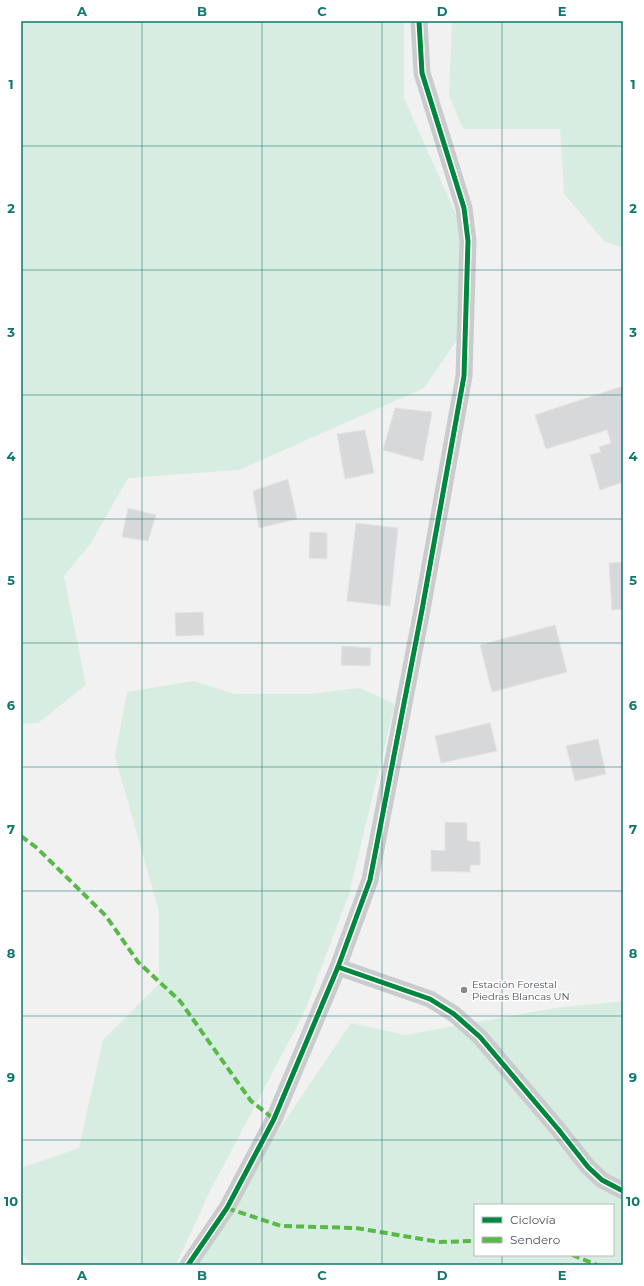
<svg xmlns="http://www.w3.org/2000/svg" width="644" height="1286" font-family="Montserrat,sans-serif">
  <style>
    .green { fill: #d8ede1; fill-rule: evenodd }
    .building { fill: #d7d8da; stroke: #e3e3e3 }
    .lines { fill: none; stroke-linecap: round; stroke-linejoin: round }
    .minor { stroke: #c9cbcc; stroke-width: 17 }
    .quiet { stroke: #58b947; stroke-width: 4; stroke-dasharray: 8 4; stroke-linecap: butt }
    .cycleway-casing { stroke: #fff; stroke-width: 8 }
    .cycleway { stroke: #00873e; stroke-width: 5 }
    .grid { fill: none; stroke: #0f766e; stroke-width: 1; stroke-opacity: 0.55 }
    .poi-dot { fill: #848a90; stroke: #fff; stroke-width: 1.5 }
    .labels { text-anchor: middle; stroke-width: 3; stroke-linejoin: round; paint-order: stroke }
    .poi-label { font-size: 10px; fill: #4a525b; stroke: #fff; text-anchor: start }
    .neatline { fill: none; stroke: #0f766e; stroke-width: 1.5 }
    .grid-label { font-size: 13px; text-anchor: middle; font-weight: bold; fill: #0f766e }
  </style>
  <rect width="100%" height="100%" fill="#f1f1f1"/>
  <g class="green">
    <polygon points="21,21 404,21 404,98 459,221 459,337 424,388 239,470 128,478 91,543 64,576 86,685 38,723 21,724"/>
    <polygon points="452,21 623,21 623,248 604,241 564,194 560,129 463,129 449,95"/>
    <polygon points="193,681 235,694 309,694 360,688 395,704 349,894 304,1013 209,1193 176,1265 33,1265 21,1254 21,1168 79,1148 103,1040 159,984 159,912 115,756 127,692"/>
    <path d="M623 1001V1265H187L351 1023 405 1035 555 1008ZM475 1205H613V1255H475Z"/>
  </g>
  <g class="building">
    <polygon points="623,386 623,425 621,426 623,433 623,482 600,490 590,455 601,452 599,447 611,443 607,430 546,449 535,415"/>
    <polygon points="395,408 432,412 423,461 383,450"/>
    <polygon points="365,430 374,473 345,479 337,434"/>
    <polygon points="288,479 297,519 259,528 253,491"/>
    <polygon points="128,508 156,515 148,541 122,537"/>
    <polygon points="356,523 398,528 390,606 347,601"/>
    <polygon points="310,532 327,533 327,559 309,558"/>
    <polygon points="623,562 623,609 612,610 609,563"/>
    <polygon points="203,612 204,635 176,636 175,613"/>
    <polygon points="555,625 567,672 492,692 480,645"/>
    <polygon points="342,646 371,648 370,666 341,665"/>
    <polygon points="490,723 497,751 441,763 435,736"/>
    <polygon points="598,739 606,774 575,781 566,746"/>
    <polygon points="445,822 467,823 467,841 480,842 480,865 470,865 470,872 431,871 431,850 445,851"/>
  </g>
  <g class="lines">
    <g class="minor">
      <polyline points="338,967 430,999 454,1014 480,1037 558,1129 588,1167 602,1180 623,1191"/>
      <polyline points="188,1265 227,1208 274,1119 338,967 370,880 422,610 464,376 468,241 464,208 422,73 419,21"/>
    </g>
    <g class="quiet">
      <polyline points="21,836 37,848 106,916 138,962 180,1001 251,1101 274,1119"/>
      <polyline points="227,1208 281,1226 356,1228 439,1242 475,1241"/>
      <polyline points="572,1255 597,1265"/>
    </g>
    <g class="cycleway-casing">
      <g id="cycleway">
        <polyline points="338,967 430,999 454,1014 480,1037 558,1129 588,1167 602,1180 623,1191"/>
        <polyline points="188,1265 227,1208 274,1119 338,967 370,880 422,610 464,376 468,241 464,208 422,73 419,21"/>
      </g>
    </g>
    <use href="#cycleway" class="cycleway"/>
  </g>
  <path class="grid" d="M142 21V1265M262 21V1265M382 21V1265M502 21V1205M21 146H623M21 270H623M21 395H623M21 519H623M21 643H623M21 767H623M21 891H623M21 1016H623M21 1140H623M502 1255V1265"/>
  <circle class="poi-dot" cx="464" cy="990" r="4"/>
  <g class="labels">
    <g class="poi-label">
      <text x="472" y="988">Estación Forestal<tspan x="472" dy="12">Piedras Blancas UN</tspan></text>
    </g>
  </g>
  <rect width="644" height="1286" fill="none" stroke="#ffffff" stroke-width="44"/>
  <rect x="474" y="1204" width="140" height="52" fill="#ffffff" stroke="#b7babd"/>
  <rect x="482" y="1217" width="20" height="6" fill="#00873e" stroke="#b7babd"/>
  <text x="510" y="1224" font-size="12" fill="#4a525b">Ciclovía</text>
  <rect x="482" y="1237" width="20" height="6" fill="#58b947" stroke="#b7babd"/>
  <text x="510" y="1244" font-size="12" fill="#4a525b">Sendero</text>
  <rect x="22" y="22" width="600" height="1242" class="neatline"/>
  <g class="grid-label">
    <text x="82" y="16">A</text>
    <text x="202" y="16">B</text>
    <text x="322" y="16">C</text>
    <text x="442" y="16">D</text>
    <text x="562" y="16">E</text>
    <text x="11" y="89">1</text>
    <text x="633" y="89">1</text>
    <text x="11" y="213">2</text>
    <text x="633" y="213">2</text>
    <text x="11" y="337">3</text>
    <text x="633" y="337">3</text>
    <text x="11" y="461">4</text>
    <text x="633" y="461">4</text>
    <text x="11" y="585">5</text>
    <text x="633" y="585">5</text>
    <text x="11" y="710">6</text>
    <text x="633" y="710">6</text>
    <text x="11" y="834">7</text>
    <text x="633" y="834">7</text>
    <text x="11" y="958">8</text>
    <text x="633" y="958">8</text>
    <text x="11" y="1082">9</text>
    <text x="633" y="1082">9</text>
    <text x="11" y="1206">10</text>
    <text x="633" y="1206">10</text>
    <text x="82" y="1280">A</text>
    <text x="202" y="1280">B</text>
    <text x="322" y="1280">C</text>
    <text x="442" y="1280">D</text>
    <text x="562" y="1280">E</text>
  </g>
</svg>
